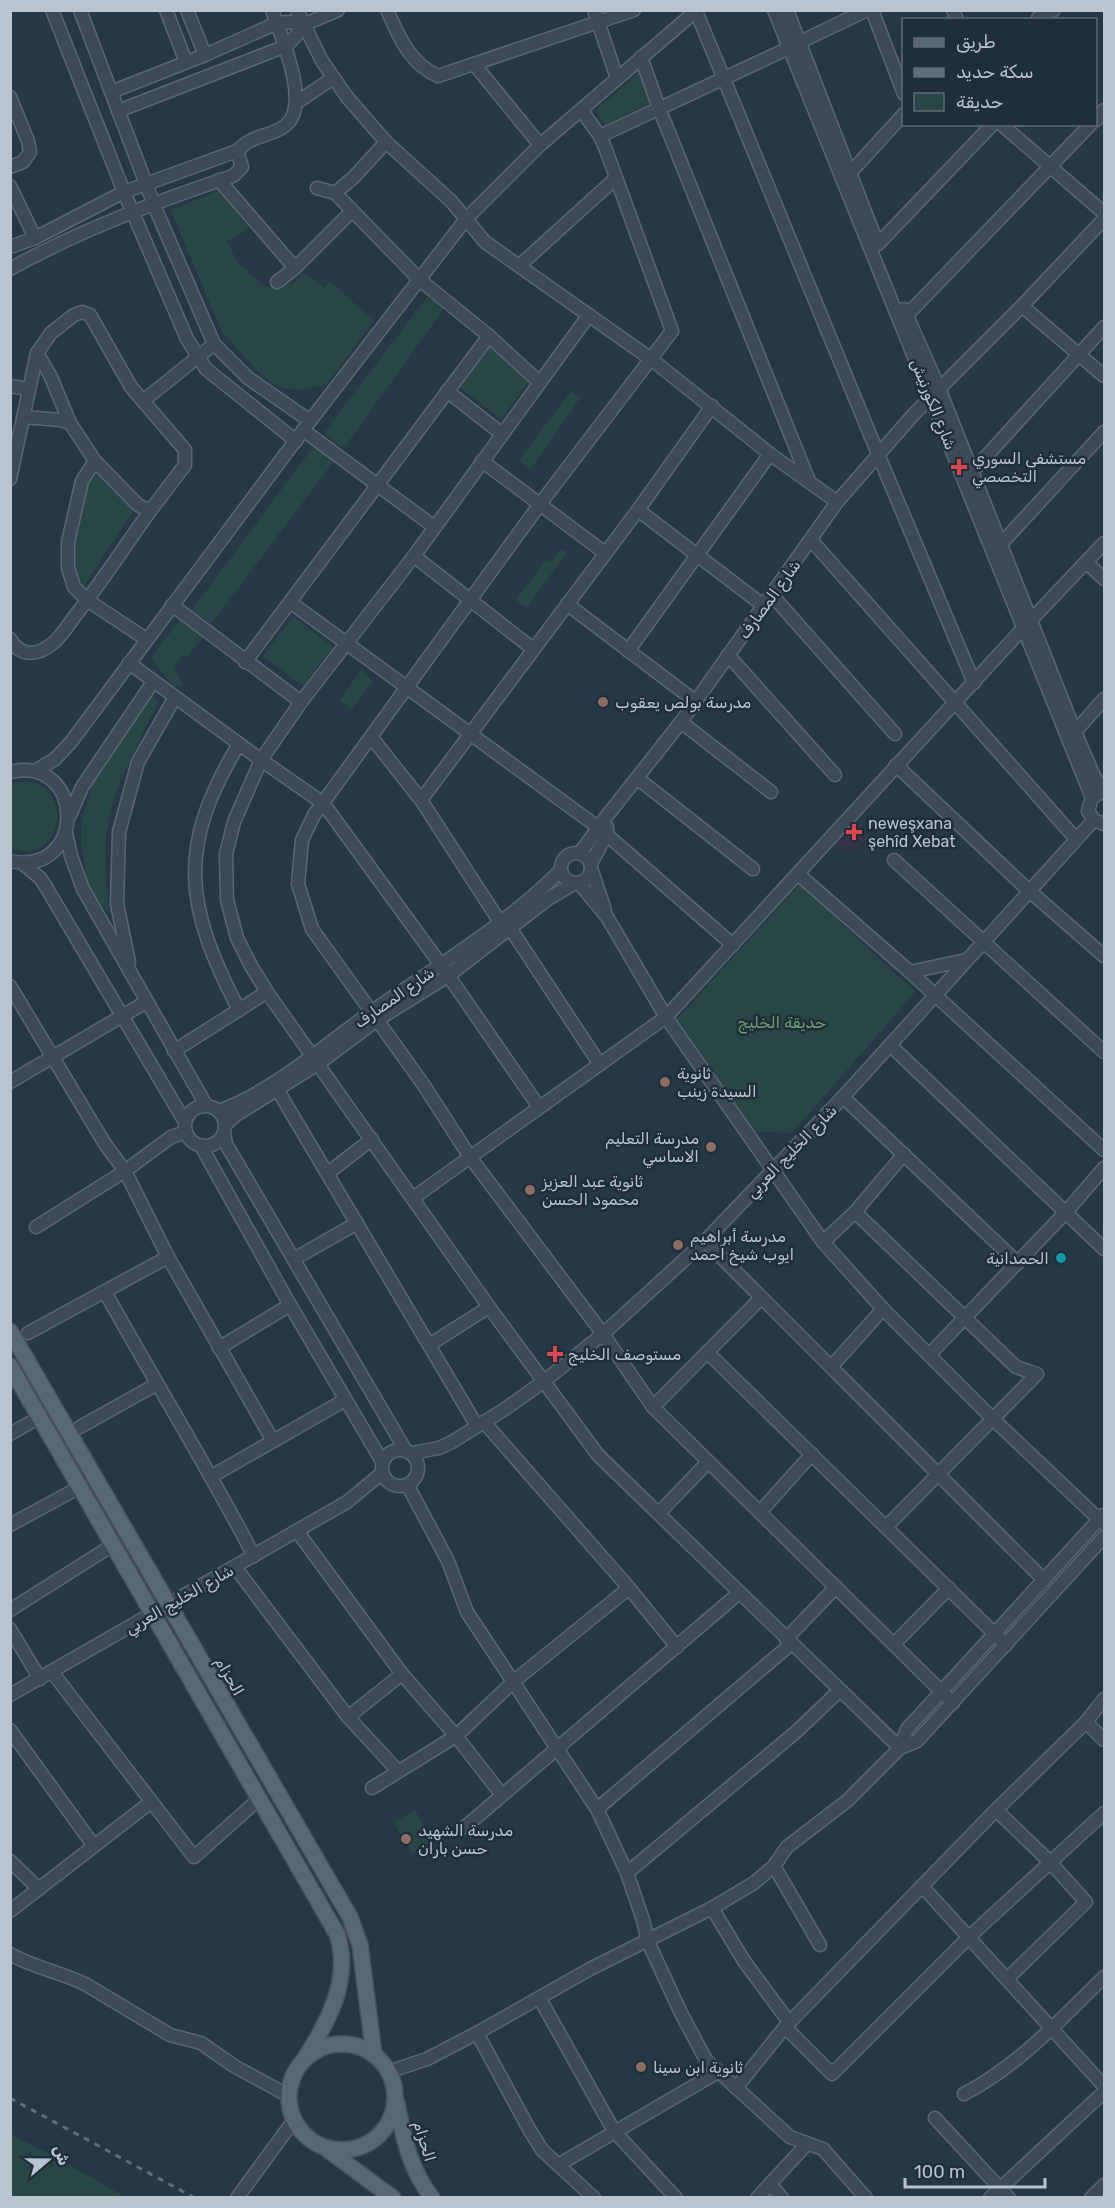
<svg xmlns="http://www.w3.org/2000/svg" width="1115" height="2208" font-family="Rubik,Cairo,sans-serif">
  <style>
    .medical { fill: #333445 }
    .green { fill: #284645 }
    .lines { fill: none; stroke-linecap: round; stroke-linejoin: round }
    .minor-casing { stroke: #596772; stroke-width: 15 }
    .major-casing { stroke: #44535e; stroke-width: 18 }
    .minor { stroke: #3b4a55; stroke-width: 12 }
    .major { stroke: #596974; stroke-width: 15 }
    .rail { stroke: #5d6e7c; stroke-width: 3; stroke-dasharray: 6 6; stroke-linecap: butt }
    .health-dot { fill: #e0444e; stroke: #1f2f3a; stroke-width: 2 }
    .education-dot { fill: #8d6e63; stroke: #1f2f3a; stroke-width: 2 }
    .culture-dot { fill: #0f9aa8; stroke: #1f2f3a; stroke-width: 2 }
    .labels { text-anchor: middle; stroke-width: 5; stroke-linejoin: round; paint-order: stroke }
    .street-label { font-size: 16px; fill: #b8c4ce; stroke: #1f2f3a }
    .poi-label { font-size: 16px; fill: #b8c4ce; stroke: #1f2f3a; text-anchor: start }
    .park-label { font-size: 16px; fill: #6ea072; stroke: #1f2f3a }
  </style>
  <rect width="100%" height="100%" fill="#263845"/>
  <polygon class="medical" points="854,825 870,839 846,853 836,843"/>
  <g class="green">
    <polygon points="639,72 653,102 605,125 596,110"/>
    <polygon points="221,190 249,228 227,241 237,262 265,287 294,282 304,272 324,288 330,281 374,321 326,385 302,390 283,388 276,385 260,374 221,330 171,210"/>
    <polygon points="431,292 445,307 344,448 324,433"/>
    <polygon points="491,345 533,377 501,419 459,387"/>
    <polygon points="571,391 580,398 530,470 519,460"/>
    <polygon points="314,446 333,462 211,624 192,610"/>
    <polygon points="97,474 134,510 83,588 76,579 75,544 87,485"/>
    <polygon points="562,549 567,552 526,608 516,600 546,560 551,563"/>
    <polygon points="293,616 333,647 303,686 263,656"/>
    <polygon points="182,617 204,635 187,658 182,655 174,667 183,684 173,687 151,657"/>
    <polygon points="361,670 373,681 352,709 340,700"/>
    <path d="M150 692 159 701C141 738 108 796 106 838 104 862 107 888 109 912L99 903 89 889 81 843V822L92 784Z"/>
    <path d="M27 781C78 791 60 865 11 849V783Z"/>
    <polygon points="800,884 915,992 792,1133 755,1132 677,1019"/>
    <polygon points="415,1810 433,1841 412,1854 394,1823"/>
    <polygon points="10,2134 46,2152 126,2197 11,2197"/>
  </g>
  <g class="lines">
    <g class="minor-casing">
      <g id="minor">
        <polyline points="52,10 124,192 187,339 206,369 296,441"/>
        <polyline points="80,10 154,205 214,344 248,378 310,421"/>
        <polyline points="166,10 186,62"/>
        <polyline points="187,10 205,55"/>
        <polyline points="297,10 322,61 347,97 386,142 451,201 485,242 651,359 770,454 837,502"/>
        <path d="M387 10C399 37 410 64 438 76L634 10"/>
        <polyline points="594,10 617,78"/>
        <polyline points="774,10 1092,798"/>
        <polyline points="787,10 876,240"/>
        <polyline points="872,10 904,94"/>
        <polyline points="953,10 957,20"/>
        <polyline points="696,11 878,454 974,683"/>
        <polyline points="1038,18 1054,10"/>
        <polyline points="800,42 867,10"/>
        <polyline points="641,57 659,108 809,481"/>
        <polyline points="474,64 540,145"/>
        <polyline points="111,92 205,55 277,23 290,22 303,25 338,10"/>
        <polyline points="10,97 28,141 30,152 23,162 10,167"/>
        <polyline points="296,103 333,78"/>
        <polyline points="581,110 600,136 606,150 672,331 540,504 314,815 302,840 298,884 312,929 423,1084 470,1157 603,1334 653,1407 953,1703"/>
        <polyline points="118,111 286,46 295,37 303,25"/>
        <polyline points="1096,120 1104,110"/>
        <polyline points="1001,124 1104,213"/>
        <polyline points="600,136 789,48"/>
        <polyline points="850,173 904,114"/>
        <polyline points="219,180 295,268"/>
        <polyline points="10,186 35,238"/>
        <polyline points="317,188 335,193 353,178 386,142"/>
        <polyline points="335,193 420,280 489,336 540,383"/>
        <polyline points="878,244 993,124"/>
        <path d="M10 247 35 238 124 192 237 151C242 147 246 142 252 140 262 135 277 133 286 125 311 104 281 36 272 10"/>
        <polyline points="519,266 616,178"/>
        <path d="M10 269C80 230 157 201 233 176L242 167 237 151"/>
        <polyline points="277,282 295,268 352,211"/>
        <polyline points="1022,306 1104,376"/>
        <polyline points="904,309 939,388 1075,732 1093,774 1104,793"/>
        <polyline points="589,315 414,556 301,702 261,760 234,822 226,854 227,900 237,938 251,966 267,992 489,1307 598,1455 900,1748"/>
        <polyline points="907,315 1091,124"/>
        <polyline points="37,353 50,375 70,423"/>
        <polyline points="10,386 29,389"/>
        <polyline points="447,391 502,434"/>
        <polyline points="143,401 214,344"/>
        <polyline points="303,430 433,526"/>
        <polyline points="95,461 82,481 68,542 68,568 74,587 87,600 146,639"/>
        <polyline points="482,461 605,553"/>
        <polyline points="971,473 1104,327"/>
        <polyline points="10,479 37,353 51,333 74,315 82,312 90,315 131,387 185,450 185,465 150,511 138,505 95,461 70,423 61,420 23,417"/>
        <polyline points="638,510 764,606"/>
        <polyline points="811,540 1076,839"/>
        <polyline points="1000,545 1104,432"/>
        <polyline points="414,556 533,649"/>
        <polyline points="1086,562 1104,579"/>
        <polyline points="771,594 895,734"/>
        <polyline points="290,602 599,828 733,945"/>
        <polyline points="567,604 695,701"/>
        <polyline points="172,605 301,702"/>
        <path d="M10 639C20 657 37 656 52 644 63 635 70 622 78 612 104 579 126 544 150 511"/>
        <polyline points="628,651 770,454"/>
        <polyline points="728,655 835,775"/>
        <polyline points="245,662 489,336"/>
        <polyline points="129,663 261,760 323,803 441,965 539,1107"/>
        <polyline points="681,722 771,792"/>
        <polyline points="1075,732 1104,699"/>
        <polyline points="372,738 421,800 494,913 501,923 510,928 599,1063"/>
        <polyline points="896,765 1026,888 1104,956"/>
        <polyline points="35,771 55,759 71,742 310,421 466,219 540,145 697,10"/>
        <path d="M10 772C85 754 88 877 10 861"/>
        <polyline points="637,778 753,869"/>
        <polyline points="1098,794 1092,798 1088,811 1094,820 1104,824"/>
        <polyline points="421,800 638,510 712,406"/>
        <polyline points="70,815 82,787 153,682"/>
        <polyline points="66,833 71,856 83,889 206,1105"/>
        <circle cx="576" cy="868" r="15"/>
        <polyline points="580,853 606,817 681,722 837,502 913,415 1022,306 1104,219"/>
        <polyline points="894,860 1104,1052"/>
        <polyline points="22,863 40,878 46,887 185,1122"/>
        <polyline points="591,863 607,834 607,827"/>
        <polyline points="591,868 605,910"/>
        <polyline points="798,874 910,972 966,960"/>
        <polyline points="579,883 607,917 666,1017 823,1242 883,1309 993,1419 1104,1524"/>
        <polyline points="129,962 117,904 119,832 138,762 175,697"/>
        <polyline points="910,972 1104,1150"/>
        <polyline points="10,986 105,1144 125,1171 168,1257 273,1441"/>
        <path d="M239 1010C185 906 176 848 239 744"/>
        <polyline points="890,1045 1104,1249"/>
        <polyline points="174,1051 267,992"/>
        <polyline points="10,1082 146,1002"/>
        <polyline points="277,1089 477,1426"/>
        <polyline points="843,1097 1018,1263"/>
        <circle cx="205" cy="1126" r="20"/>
        <path d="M218 1111C271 1093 325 1045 371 1012 436 967 505 926 561 870"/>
        <polyline points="225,1125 236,1115 318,1064 377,1020 448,976 548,899 575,883"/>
        <polyline points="224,1133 226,1144 406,1451"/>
        <polyline points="201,1146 290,1305 383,1463"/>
        <polyline points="328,1173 372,1139"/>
        <polyline points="413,1198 666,1017 1014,638 1104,543"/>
        <polyline points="855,1212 1016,1367 1037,1374 886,1527"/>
        <polyline points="36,1227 125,1171 171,1137 186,1132"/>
        <polyline points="705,1241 1044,1580"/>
        <polyline points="823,1242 855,1212 904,1154"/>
        <polyline points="294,1259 357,1223"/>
        <path d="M105 1292C154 1380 207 1466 254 1556"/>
        <polyline points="28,1333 168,1257"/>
        <polyline points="429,1345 489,1307"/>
        <polyline points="219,1348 290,1305"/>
        <polyline points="707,1352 1006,1645"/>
        <polyline points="929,1355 1066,1212 1104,1168"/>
        <polyline points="831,1367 883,1309"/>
        <polyline points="653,1407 761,1298"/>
        <polyline points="484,1422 629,1588 677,1647"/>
        <polyline points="80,1427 157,1384"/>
        <polyline points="10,1434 40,1417"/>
        <circle cx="400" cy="1468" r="18"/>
        <polyline points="412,1453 439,1448 452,1442 505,1409 543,1382 603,1334 705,1241 843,1097 1094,820"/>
        <polyline points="212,1476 345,1400"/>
        <polyline points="408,1486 448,1561 467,1612 597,1809 627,1873 643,1920 648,1942 681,2013 706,2060 790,2137 823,2149 866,2198"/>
        <polyline points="760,1512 812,1454"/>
        <polyline points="659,1513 708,1462"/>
        <polyline points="10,1525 80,1487"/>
        <polyline points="297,1531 402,1674 456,1736 502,1795"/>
        <polyline points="235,1567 348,1717 398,1771"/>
        <polyline points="10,1610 113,1545"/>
        <polyline points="10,1629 40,1679"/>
        <polyline points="786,1639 836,1587"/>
        <polyline points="894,1644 949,1588"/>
        <polyline points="52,1672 194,1857 260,1798"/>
        <polyline points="10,1695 347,1502 382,1473"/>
        <polyline points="348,1717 402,1674"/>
        <polyline points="1086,1722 1104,1740"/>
        <polyline points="10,1730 94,1846"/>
        <polyline points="900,1748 907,1729 1103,1515"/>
        <polyline points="372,1788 456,1736 513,1682 629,1588"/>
        <polyline points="597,1809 791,1644"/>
        <polyline points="996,1810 1050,1862 1086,1902 1007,1979"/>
        <polyline points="465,1827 739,1593"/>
        <polyline points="10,1861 39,1889"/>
        <polyline points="774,1866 820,1945"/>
        <polyline points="627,1873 796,1732 839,1691"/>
        <polyline points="922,1886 1104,2086"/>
        <polyline points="712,1908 744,1961 789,2022"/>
        <polyline points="10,1911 151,1802"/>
        <path d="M10 1954C34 1968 61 1972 85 1984L170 2035 201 2043 234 2066 289 2096"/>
        <polyline points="540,1999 614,2131 676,2198"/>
        <polyline points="785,2027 832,2074 969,1937 1104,1813"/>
        <polyline points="477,2033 529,2129 542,2150 594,2198"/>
        <polyline points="388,2072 427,2059 477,2033 590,1969 712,1908 754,1883 774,1866 787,1847 847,1801 900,1748 917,1741 1104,1537"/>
        <polyline points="736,2088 785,2027 996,1810 1086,1722 1104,1699"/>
        <path d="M964 2094C1018 2066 1061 2019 1104 1977"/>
        <polyline points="935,2118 1009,2198"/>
        <polyline points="558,2165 718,2072"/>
        <polyline points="770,2184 782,2198"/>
        <polyline points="237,2198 294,2120"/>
        <polyline points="757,2198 807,2144"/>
        <polyline points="990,2198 1104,2092"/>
        <polyline points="1091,2198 1104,2185"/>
      </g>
    </g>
    <g class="major-casing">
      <g id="major">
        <polyline points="10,1331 350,1917 360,1945 374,2055"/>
        <path d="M10 1366 337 1934C352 1979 328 2022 304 2060"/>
        <circle cx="342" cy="2097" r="53"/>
        <path d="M397 2103C403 2138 410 2169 432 2198"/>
        <polyline points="328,2150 393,2198"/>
      </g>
    </g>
    <use href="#minor" class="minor"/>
    <use href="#major" class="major"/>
    <polyline class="rail" points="10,2098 195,2198"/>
  </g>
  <g class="health-dot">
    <path d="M956 458h6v6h6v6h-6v6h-6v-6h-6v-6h6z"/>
    <path d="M851 823h6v6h6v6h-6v6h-6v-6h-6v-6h6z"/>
    <path d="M552 1345h6v6h6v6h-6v6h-6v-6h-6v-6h6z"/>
  </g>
  <g class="education-dot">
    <circle cx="603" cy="702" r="6"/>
    <circle cx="665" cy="1082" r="6"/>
    <circle cx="711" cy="1147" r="6"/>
    <circle cx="530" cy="1190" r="6"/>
    <circle cx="678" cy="1245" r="6"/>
    <circle cx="406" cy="1839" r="6"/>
    <circle cx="641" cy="2067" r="6"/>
  </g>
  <circle class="culture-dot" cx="1061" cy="1258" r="6"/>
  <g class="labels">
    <g class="street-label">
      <text transform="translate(934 404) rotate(68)" y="6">شارع الكورنيش</text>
      <text transform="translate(769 599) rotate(-54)" y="6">شارع المصارف</text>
      <text transform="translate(394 997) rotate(-35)" y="6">شارع المصارف</text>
      <text transform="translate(791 1151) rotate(-46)" y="6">شارع الخليج العربي</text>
      <text transform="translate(179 1599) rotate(-30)" y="6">شارع الخليج العربي</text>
      <text transform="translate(230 1676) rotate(60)" y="6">الحزام</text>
      <text transform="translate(425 2141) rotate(73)" y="6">الحزام</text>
    </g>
    <g class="poi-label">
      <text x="972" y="464">مستشفى السوري<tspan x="972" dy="18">التخصصي</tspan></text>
      <text x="615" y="708">مدرسة بولص يعقوب</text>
      <text x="868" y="829">neweşxana<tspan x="868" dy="18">şehîd Xebat</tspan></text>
      <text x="677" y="1079">ثانوية<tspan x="677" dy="18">السيدة زينب</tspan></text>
      <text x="699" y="1144" text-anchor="end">مدرسة التعليم<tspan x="699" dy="18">الاساسي</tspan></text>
      <text x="542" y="1187">ثانوية عبد العزيز<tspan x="542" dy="18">محمود الحسن</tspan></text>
      <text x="690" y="1242">مدرسة أبراهيم<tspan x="690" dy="18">ايوب شيخ احمد</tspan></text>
      <text x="1049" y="1264" text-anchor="end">الحمدانية</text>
      <text x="568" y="1360">مستوصف الخليج</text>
      <text x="418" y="1836">مدرسة الشهيد<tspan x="418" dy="18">حسن باران</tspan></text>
      <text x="653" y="2073">ثانوية ابن سينا</text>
    </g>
    <g class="park-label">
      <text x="782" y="1028">حديقة الخليج</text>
    </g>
  </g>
  <rect width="1115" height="2208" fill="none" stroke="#b8c4ce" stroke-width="24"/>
  <rect x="902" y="18" width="195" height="108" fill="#1f2f3a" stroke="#5c6b75" stroke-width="1.5"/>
  <rect x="914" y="38" width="30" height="9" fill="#596974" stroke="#5c6b75" stroke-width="1.5"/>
  <text x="956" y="48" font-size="18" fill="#b8c4ce">طريق</text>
  <rect x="914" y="68" width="30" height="9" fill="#5d6e7c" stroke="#5c6b75" stroke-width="1.5"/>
  <text x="956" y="78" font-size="18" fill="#b8c4ce">سكة حديد</text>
  <rect x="914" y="93" width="30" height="18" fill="#284645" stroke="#5c6b75" stroke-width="1.5"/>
  <text x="956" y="108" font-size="18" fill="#b8c4ce">حديقة</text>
  <g transform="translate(48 2160) rotate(70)" stroke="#1f2f3a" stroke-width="4.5" paint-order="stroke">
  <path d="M0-4.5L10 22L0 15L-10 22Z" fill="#b8c4ce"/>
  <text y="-9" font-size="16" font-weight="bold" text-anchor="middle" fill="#b8c4ce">ش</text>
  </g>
  <path d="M905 2178v9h140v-9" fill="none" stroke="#b8c4ce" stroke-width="3"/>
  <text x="914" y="2178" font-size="18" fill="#b8c4ce" stroke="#1f2f3a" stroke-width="4.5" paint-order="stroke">100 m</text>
</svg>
